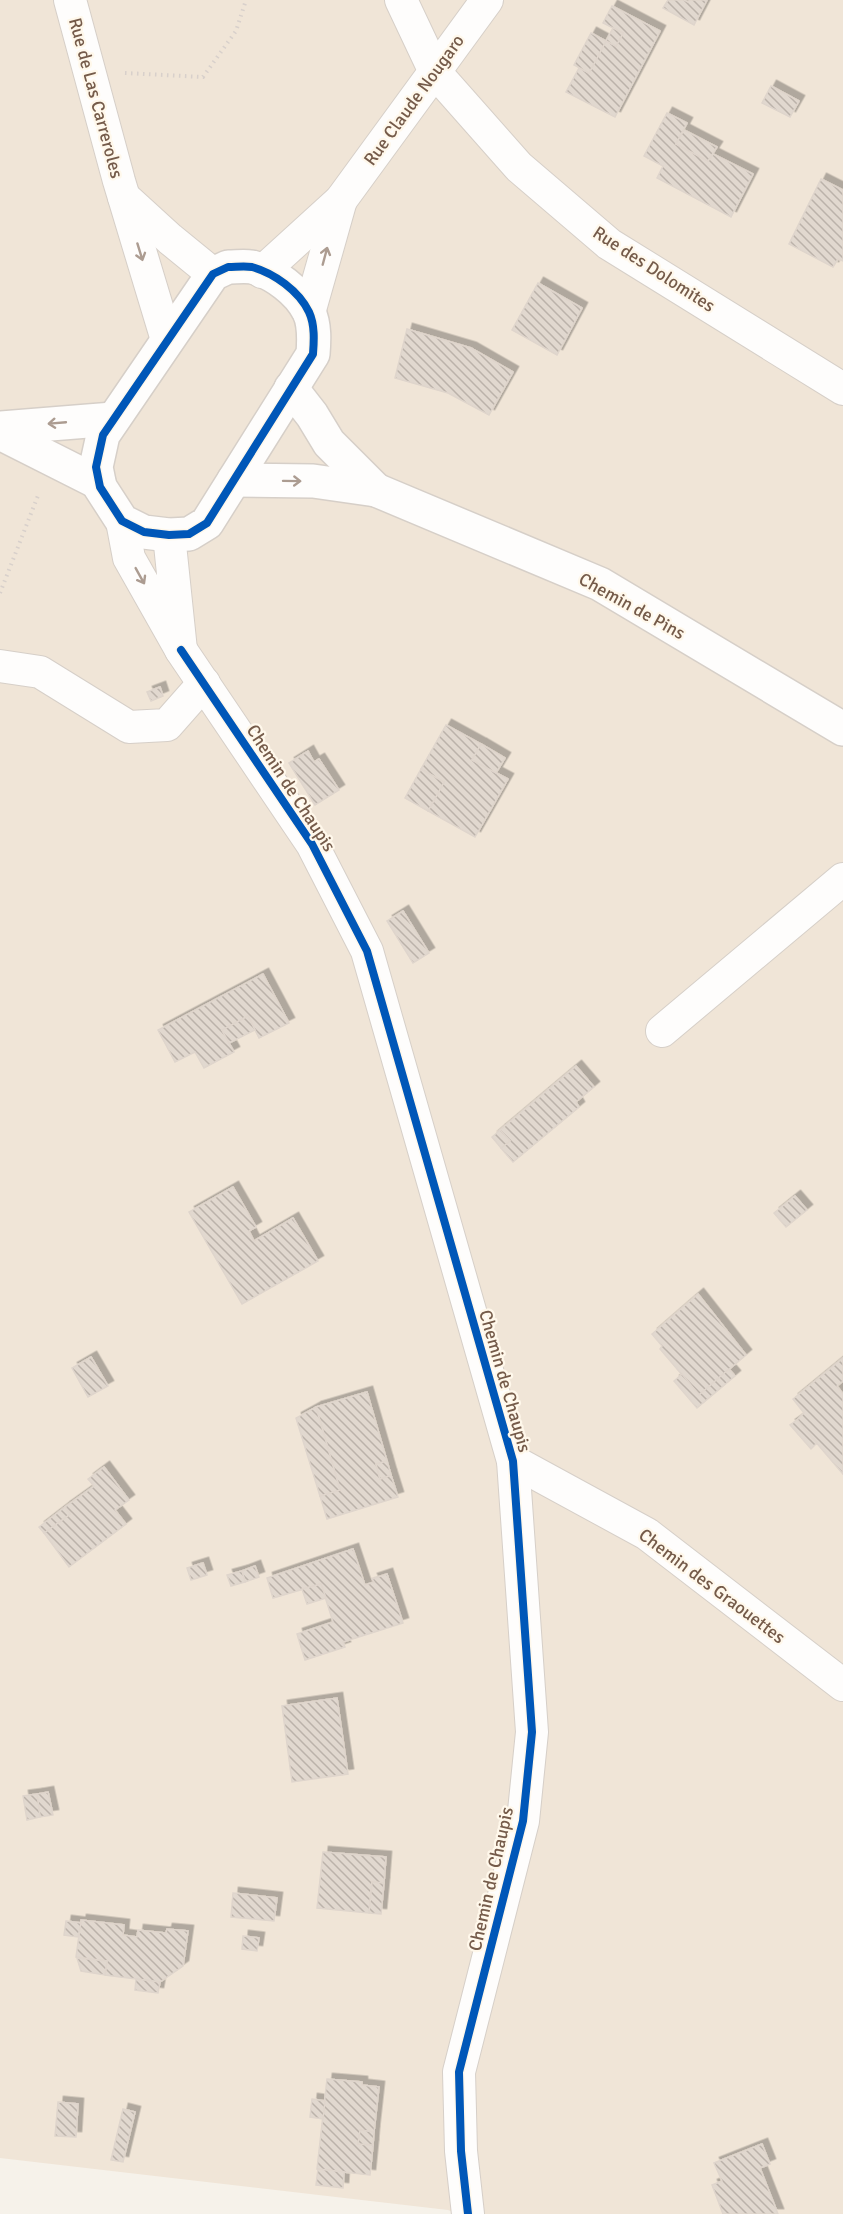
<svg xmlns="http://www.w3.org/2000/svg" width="843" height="2214" font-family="Signika,sans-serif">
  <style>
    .residential { fill: #f0e5d7 }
    .building { fill: url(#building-back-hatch); stroke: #dfd5cc; stroke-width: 1.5; filter: url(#shadow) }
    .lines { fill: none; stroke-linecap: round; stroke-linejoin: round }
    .minor-casing { stroke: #d6cfc8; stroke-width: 34 }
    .tertiary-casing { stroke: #d6cfc8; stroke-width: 36 }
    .path { stroke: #d8d0cb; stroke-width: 4; stroke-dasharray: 1.5 4.5; stroke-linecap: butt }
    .minor { stroke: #fefdfc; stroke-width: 32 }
    .tertiary { stroke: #fefdfc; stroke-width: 33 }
    .cycleway-casing { stroke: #fff8eb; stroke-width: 11 }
    .cycleway { stroke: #0057b8; stroke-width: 8 }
    .oneway { stroke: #ac9c91 }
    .labels { text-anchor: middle; stroke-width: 4.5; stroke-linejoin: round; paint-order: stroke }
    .street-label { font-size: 18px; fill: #755b4a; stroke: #fff8eb }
  </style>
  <defs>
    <pattern id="building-back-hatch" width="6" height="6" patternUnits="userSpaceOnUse" patternTransform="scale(1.5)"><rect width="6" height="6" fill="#e1d8cf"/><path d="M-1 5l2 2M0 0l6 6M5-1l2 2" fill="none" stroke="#bbb2aa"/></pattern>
    <filter id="shadow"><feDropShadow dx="5.5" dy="-5.5" stdDeviation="0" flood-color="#0004"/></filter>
  </defs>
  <rect width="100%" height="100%" fill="#f6f2ea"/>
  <polygon class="residential" points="0,0 843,0 843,2214 458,2214 448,2210 0,2158"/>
  <g class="building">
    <polygon points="668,0 684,0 688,2 690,0 707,0 694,25 663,8"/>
    <polygon points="612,6 660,31 615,117 566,92 579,68 589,73 606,41 616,46 623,33 603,23"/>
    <polygon points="613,28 623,33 616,46 606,41"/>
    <polygon points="591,33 606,41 589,73 574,65"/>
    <polygon points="771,86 799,101 790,117 762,103"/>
    <polygon points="667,113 687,123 676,144 708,161 713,154 753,174 731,217 657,178 663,166 644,156"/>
    <polygon points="684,130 717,147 708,161 676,144"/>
    <polygon points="821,179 843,190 843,261 838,259 833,267 789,244"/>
    <polygon points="538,283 582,308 557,355 512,330"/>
    <polygon points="407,329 471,348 513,372 489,415 448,393 395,378"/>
    <polygon points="160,687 163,696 151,701 147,692"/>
    <polygon points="446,725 481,744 472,760 508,779 475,837 428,811 444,782 421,769"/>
    <polygon points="481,744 505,758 496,773 472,760"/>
    <polygon points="308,751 314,762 319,759 339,790 315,805 289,763"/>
    <polygon points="421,769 444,782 428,811 405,798"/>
    <polygon points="403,911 429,953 413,963 387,921"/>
    <polygon points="263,974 289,1023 259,1038 248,1016 222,1030 234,1052 204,1068 195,1052 175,1062 158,1030"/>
    <polygon points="248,1016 255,1030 229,1043 222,1030"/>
    <polygon points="576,1066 594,1087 576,1102 579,1107 513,1162 501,1148 510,1141 500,1130"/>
    <polygon points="500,1130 510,1141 501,1148 492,1137"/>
    <polygon points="233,1187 256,1227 249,1231 254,1241 293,1218 318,1261 242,1304 189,1212"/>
    <polygon points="795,1196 807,1210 786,1227 774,1213"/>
    <polygon points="698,1294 746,1355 699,1395 660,1349 662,1346 652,1334"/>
    <polygon points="91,1357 108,1386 88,1397 72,1368"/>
    <polygon points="843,1358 843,1381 837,1386 843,1394 843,1474 797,1420 804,1413 793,1399"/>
    <polygon points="729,1369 735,1376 697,1408 674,1381 682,1374 699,1395"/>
    <polygon points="367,1392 387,1461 376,1464 380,1479 391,1475 398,1497 327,1519 320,1496 340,1490 316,1407"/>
    <polygon points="316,1407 340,1490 320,1496 296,1418"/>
    <polygon points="797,1420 817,1443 811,1449 790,1425"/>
    <polygon points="387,1461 391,1475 380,1479 376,1464"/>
    <polygon points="104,1467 129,1500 115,1510 126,1524 69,1567 44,1533 70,1514 65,1507 94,1486 88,1479"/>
    <polygon points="65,1507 70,1514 44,1533 39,1527"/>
    <polygon points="353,1549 365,1585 374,1582 372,1579 387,1574 403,1623 343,1642 345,1647 305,1660 297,1634 333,1622 321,1584 273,1598 267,1578"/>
    <polygon points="203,1563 207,1575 191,1580 187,1568"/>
    <polygon points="255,1566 259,1577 245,1582 242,1571"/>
    <polygon points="242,1571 245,1582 231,1586 227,1575"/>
    <polygon points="321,1584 326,1598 307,1604 302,1589"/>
    <polygon points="337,1698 348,1774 292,1782 282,1706"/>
    <polygon points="48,1792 53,1815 40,1817 37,1794"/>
    <polygon points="37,1794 40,1817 27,1820 23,1796"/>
    <polygon points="323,1852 386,1857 384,1883 372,1882 369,1913 317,1908"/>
    <polygon points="372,1882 384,1883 381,1914 369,1913"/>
    <polygon points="233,1893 277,1898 274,1921 231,1917"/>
    <polygon points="81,1920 124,1925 123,1935 137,1937 138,1930 166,1933 167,1929 188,1931 183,1966 160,1982 105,1975 107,1961 76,1957"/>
    <polygon points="66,1921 81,1923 78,1937 64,1935"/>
    <polygon points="243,1936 259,1938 257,1951 242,1949"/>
    <polygon points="77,1958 107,1961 105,1975 81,1971"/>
    <polygon points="136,1979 160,1982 158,1993 135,1990"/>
    <polygon points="327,2079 362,2082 362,2085 379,2087 374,2132 360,2130 358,2144 373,2145 370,2175 317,2169"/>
    <polygon points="312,2099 325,2101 323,2119 310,2117"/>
    <polygon points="58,2102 78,2104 76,2137 55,2136"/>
    <polygon points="123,2109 135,2112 123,2162 111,2160"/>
    <polygon points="360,2130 374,2132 373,2145 358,2144"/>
    <polygon points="762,2144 770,2164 760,2168 778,2214 723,2214 712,2185 722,2181 714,2163"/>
    <polygon points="318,2169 344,2172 343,2188 316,2185"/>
  </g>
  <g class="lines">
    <g class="minor-casing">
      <g id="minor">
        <polyline points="70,0 119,181 167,340"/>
        <polyline points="401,0 435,72 519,167 609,244 843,389"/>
        <polyline points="124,197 170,239 213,274"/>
        <polyline points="262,272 341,200 487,0"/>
        <polyline points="309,313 341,200"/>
        <polyline points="122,521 129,558 181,650 169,535"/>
        <polyline points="181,650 312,844 367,951 513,1461 532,1732 523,1821 459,2072 461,2151 468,2214"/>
        <polyline points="0,666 40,672 129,727 167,725 204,683"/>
        <polyline points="662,1031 843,879"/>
        <polyline points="513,1461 647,1534 843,1685"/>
      </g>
    </g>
    <g class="tertiary-casing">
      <g id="tertiary">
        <path d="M228 267C236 267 244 266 252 267 274 273 299 291 309 312 315 325 314 341 313 354L207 523 189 534 169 535 144 532 122 521 100 487 96 467 103 435 213 274Z"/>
        <polyline points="291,388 312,415 329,443 376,490"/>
        <polyline points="0,428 113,419"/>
        <polyline points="0,433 99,483"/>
        <polyline points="234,480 313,481 376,490 600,584 843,729"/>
      </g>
    </g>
    <g class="path">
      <polyline points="125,73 203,77 236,31 246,0"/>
      <polyline points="0,593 39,493"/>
    </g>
    <use href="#minor" class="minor"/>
    <use href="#tertiary" class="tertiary"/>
    <g class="cycleway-casing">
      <g id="cycleway">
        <path d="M228 267C236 267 244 266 252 267 274 273 299 291 309 312 315 325 314 341 313 354L207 523 189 534 169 535 144 532 122 521 100 487 96 467 103 435 213 274Z"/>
        <polyline points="181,650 312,844 367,951 513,1461 532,1732 523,1821 459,2072 461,2151 468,2214"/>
      </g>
    </g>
    <use href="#cycleway" class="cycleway"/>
  </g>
  <defs><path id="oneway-shaft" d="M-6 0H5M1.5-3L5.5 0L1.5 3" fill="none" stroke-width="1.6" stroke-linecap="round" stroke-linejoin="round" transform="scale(1.5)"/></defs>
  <g class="oneway">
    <use href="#oneway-shaft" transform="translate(140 252) rotate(73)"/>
    <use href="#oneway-shaft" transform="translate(325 256) rotate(-75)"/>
    <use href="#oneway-shaft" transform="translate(57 423) rotate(175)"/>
    <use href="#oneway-shaft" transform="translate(292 481) rotate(1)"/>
    <use href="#oneway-shaft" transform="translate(140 576) rotate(61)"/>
  </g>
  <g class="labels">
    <g class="street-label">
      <text transform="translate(96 98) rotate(75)" y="6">Rue de Las Carreroles</text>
      <text transform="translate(414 100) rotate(-54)" y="6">Rue Claude Nougaro</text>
      <text transform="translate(654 269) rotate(33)" y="6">Rue des Dolomites</text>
      <text transform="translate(632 606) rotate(29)" y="6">Chemin de Pins</text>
      <text transform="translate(291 788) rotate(57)" y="6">Chemin de Chaupis</text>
      <text transform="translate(505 1381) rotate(74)" y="6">Chemin de Chaupis</text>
      <text transform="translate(712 1586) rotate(37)" y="6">Chemin des Graouettes</text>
      <text transform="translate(491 1879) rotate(-77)" y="6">Chemin de Chaupis</text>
    </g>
  </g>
</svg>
